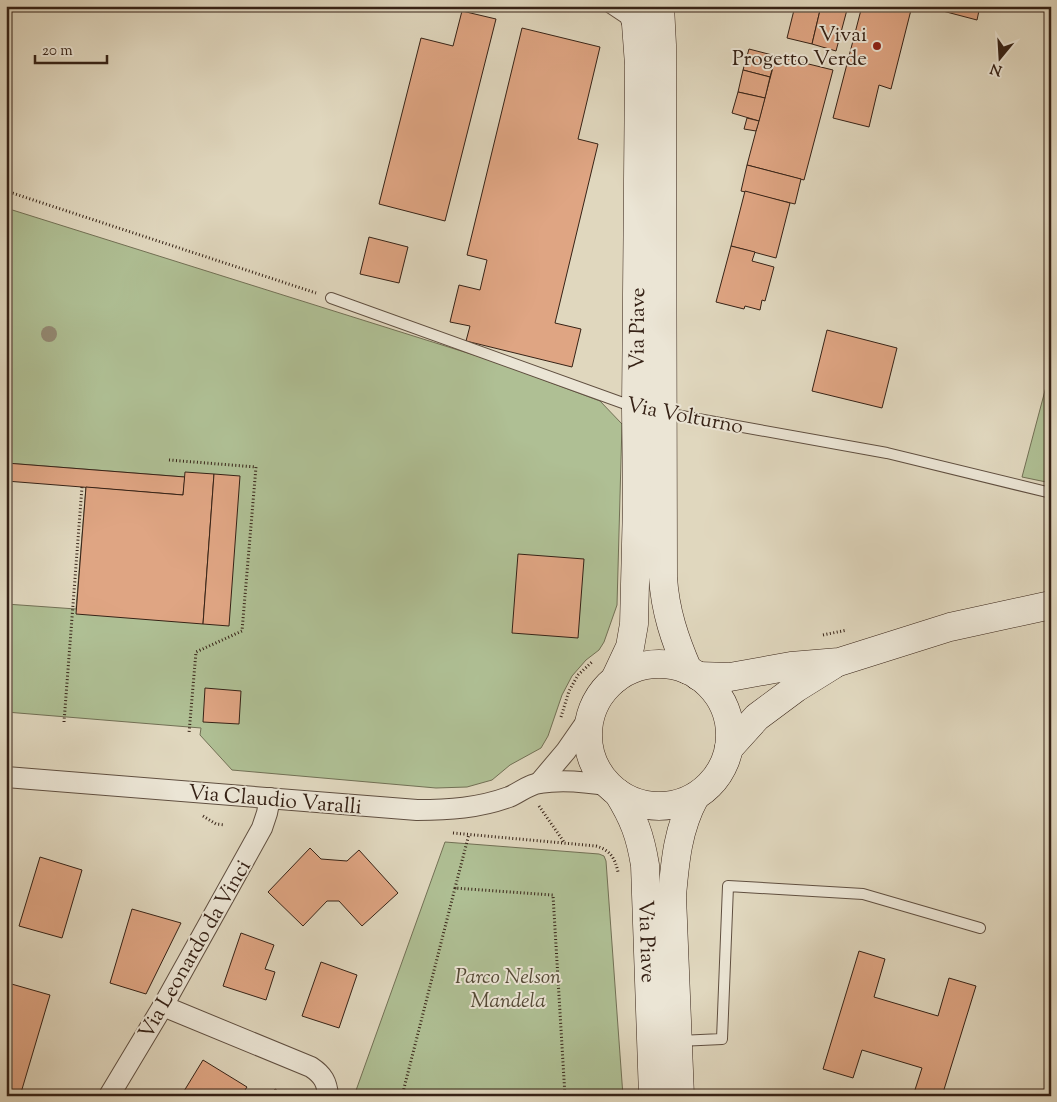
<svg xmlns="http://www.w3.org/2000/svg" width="1057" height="1102" font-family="'Sorts Mill Goudy',serif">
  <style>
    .green { fill: #afbf94; stroke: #727055 }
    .building { fill: #dfa583; stroke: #362216 }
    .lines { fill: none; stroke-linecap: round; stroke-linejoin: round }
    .lane-casing { stroke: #604f40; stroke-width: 12 }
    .street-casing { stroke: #604f40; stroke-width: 22 }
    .secondary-casing { stroke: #362216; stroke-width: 29 }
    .path { stroke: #362216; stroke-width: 3; stroke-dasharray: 1 2.5; stroke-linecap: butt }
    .lane { stroke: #ebe5d5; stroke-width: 10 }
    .street { stroke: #ebe5d5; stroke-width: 20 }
    .secondary { stroke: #ebe5d5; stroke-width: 28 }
    .tree { fill: #938973 }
    .poi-dot { fill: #8f2418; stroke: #ebe5d5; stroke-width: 2 }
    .labels { text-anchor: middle; stroke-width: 4; stroke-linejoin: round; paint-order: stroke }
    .poi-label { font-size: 21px; fill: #362216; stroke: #ebe5d5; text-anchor: end }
    .street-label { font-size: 21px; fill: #362216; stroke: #ebe5d5 }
    .park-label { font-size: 21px; font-style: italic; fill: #544936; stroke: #ebe5d5 }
  </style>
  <rect width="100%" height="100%" fill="#e0d7be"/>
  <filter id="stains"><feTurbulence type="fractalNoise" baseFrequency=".004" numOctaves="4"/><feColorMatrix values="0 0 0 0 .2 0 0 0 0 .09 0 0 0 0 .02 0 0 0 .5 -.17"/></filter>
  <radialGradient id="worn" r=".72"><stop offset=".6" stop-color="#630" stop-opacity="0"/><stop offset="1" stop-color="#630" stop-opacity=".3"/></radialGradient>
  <g class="green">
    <polygon points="6,208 493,361 600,401 622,424 617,605 604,642 599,650 586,660 572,676 562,695 548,736 541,748 510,765 492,780 467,787 436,788 232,770 200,735 201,728 6,712 6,604 76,609 86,487 185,477 6,463"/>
    <polygon points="1051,368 1051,483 1022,477"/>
    <polygon points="445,842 599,854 604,856 606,861 623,1096 354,1096"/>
  </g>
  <g class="building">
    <polygon points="795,6 821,6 812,44 787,38"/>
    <polygon points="821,6 848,6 836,51 812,44"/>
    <polygon points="862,6 912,6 891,89 879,85 869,127 833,118"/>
    <polygon points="936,6 980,6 977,20 935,9"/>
    <polygon points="462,11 496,19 445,221 379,204 421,38 453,46"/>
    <polygon points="522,28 600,47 578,139 598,144 555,323 581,329 572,367 466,341 470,326 450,322 459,285 480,290 487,260 467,255"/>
    <polygon points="749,49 776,56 770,77 743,70"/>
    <polygon points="776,56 833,70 804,180 747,165"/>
    <polygon points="743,70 770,77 765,98 738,92"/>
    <polygon points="738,92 765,98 759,121 732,113"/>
    <polygon points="747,118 759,121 756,131 744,129"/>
    <polygon points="747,165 801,179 795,204 741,191"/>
    <polygon points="745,191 790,203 776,258 731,246"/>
    <polygon points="369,237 408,247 399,283 360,274"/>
    <polygon points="731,246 755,252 752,261 774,267 765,301 762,300 760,310 745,306 744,309 716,302"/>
    <polygon points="827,330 897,348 882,408 812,391"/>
    <polygon points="6,463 185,477 183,495 6,481"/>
    <polygon points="185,472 214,474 203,624 76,614 86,487 183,495"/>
    <polygon points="214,474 240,476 229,626 203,624"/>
    <polygon points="518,554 584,559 578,638 512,633"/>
    <polygon points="205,688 241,691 239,724 203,722"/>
    <polygon points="310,848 321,859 347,861 359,850 398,893 362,926 339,901 327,901 303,926 268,892"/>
    <polygon points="40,857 82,870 62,938 19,926"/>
    <polygon points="132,909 181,923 146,994 110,983"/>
    <polygon points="241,933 274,945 265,969 275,972 266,1000 223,986"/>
    <polygon points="859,951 885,959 874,997 938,1016 949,978 976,986 942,1096 913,1096 922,1068 862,1050 853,1078 823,1069"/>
    <polygon points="321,962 357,975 339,1028 302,1016"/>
    <polygon points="8,983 50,995 20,1096 6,1096 6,989"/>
    <polygon points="203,1060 247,1087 241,1096 181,1096"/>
    <polygon points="275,1089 286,1096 271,1096"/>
  </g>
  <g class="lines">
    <g class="lane-casing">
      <g id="lane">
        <polyline points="607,6 625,18 628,24"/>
        <polyline points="331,298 634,407"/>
        <polyline points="665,413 887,453 1051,493"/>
        <polyline points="679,1041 722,1039 728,886 863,894 980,928"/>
      </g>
    </g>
    <g class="street-casing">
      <g id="street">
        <path d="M6 777 417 810C449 810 479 808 509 797 519 793 529 784 540 783 563 779 588 782 610 786"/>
        <polyline points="539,783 566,751 591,715"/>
        <path d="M163 1006 311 1067C323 1075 327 1082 328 1096"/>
        <polyline points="109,1096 163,1006 262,828 267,813 270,798"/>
      </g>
    </g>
    <g class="secondary-casing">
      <g id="secondary">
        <path d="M660 6 662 45 663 577C665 611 675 640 688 670"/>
        <circle cx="659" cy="735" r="71"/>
        <polyline points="698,676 730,677 791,666 839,662 950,627 1051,605"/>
        <path id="s1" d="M615 679 630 647 634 624 637 504 636 408 639 65 636 24 633 6"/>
        <polyline points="729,748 757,717 796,688 833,665"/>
        <path id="s2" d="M618 793C634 819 640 835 645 865L653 1096"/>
        <path d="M680 1096 672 896C675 861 678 828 695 797"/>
      </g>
    </g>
    <g class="path">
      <polyline points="6,191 316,293"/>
      <polyline points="169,460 256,467 242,631 196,652 189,733"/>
      <polyline points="823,635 847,630"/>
      <polyline points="561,717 569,691 578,675 593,661"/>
      <polyline points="64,722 82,487"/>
      <polyline points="539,806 564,842"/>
      <polyline points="203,816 216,824 225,825"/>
      <path d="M453 833 596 846C610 850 615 858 618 872"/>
      <polyline points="455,888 469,834"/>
      <polyline points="402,1096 455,888 553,895 565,1096"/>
    </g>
    <use href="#lane" class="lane"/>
    <use href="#street" class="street"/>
    <use href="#secondary" class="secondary"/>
  </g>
  <circle class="tree" cx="49" cy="334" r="8"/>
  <circle class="poi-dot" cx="877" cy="46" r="5"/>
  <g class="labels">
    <g class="poi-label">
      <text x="867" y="41">Vivai<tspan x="867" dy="24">Progetto Verde</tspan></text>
    </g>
    <g class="street-label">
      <text dy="7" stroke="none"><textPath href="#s1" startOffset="354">Via Piave</textPath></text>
      <text transform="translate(685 415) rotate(11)" y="7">Via Volturno</text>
      <text transform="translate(275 799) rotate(5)" y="7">Via Claudio Varalli</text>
      <text dy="7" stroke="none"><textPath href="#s2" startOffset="154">Via Piave</textPath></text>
      <text transform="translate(194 949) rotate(-60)" y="7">Via Leonardo da Vinci</text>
    </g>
    <g class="park-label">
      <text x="508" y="983">Parco Nelson<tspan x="508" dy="24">Mandela</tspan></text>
    </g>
  </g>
  <rect width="1057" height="1102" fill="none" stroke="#e0d7be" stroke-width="25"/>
  <rect x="8" y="8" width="1042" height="1087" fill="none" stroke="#362216" stroke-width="2.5"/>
  <rect x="12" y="12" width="1032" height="1077" fill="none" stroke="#362216"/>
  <g transform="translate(1000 58) rotate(198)" stroke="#ebe5d5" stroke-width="4" paint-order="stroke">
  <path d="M0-4L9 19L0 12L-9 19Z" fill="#362216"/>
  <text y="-8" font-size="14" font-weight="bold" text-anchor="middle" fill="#362216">N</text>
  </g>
  <path d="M35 55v8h72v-8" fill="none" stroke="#362216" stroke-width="2.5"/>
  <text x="42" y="55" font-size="15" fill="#362216" stroke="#ebe5d5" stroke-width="4" paint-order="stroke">20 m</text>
  <rect width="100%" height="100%" filter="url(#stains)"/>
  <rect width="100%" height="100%" fill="url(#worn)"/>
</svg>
